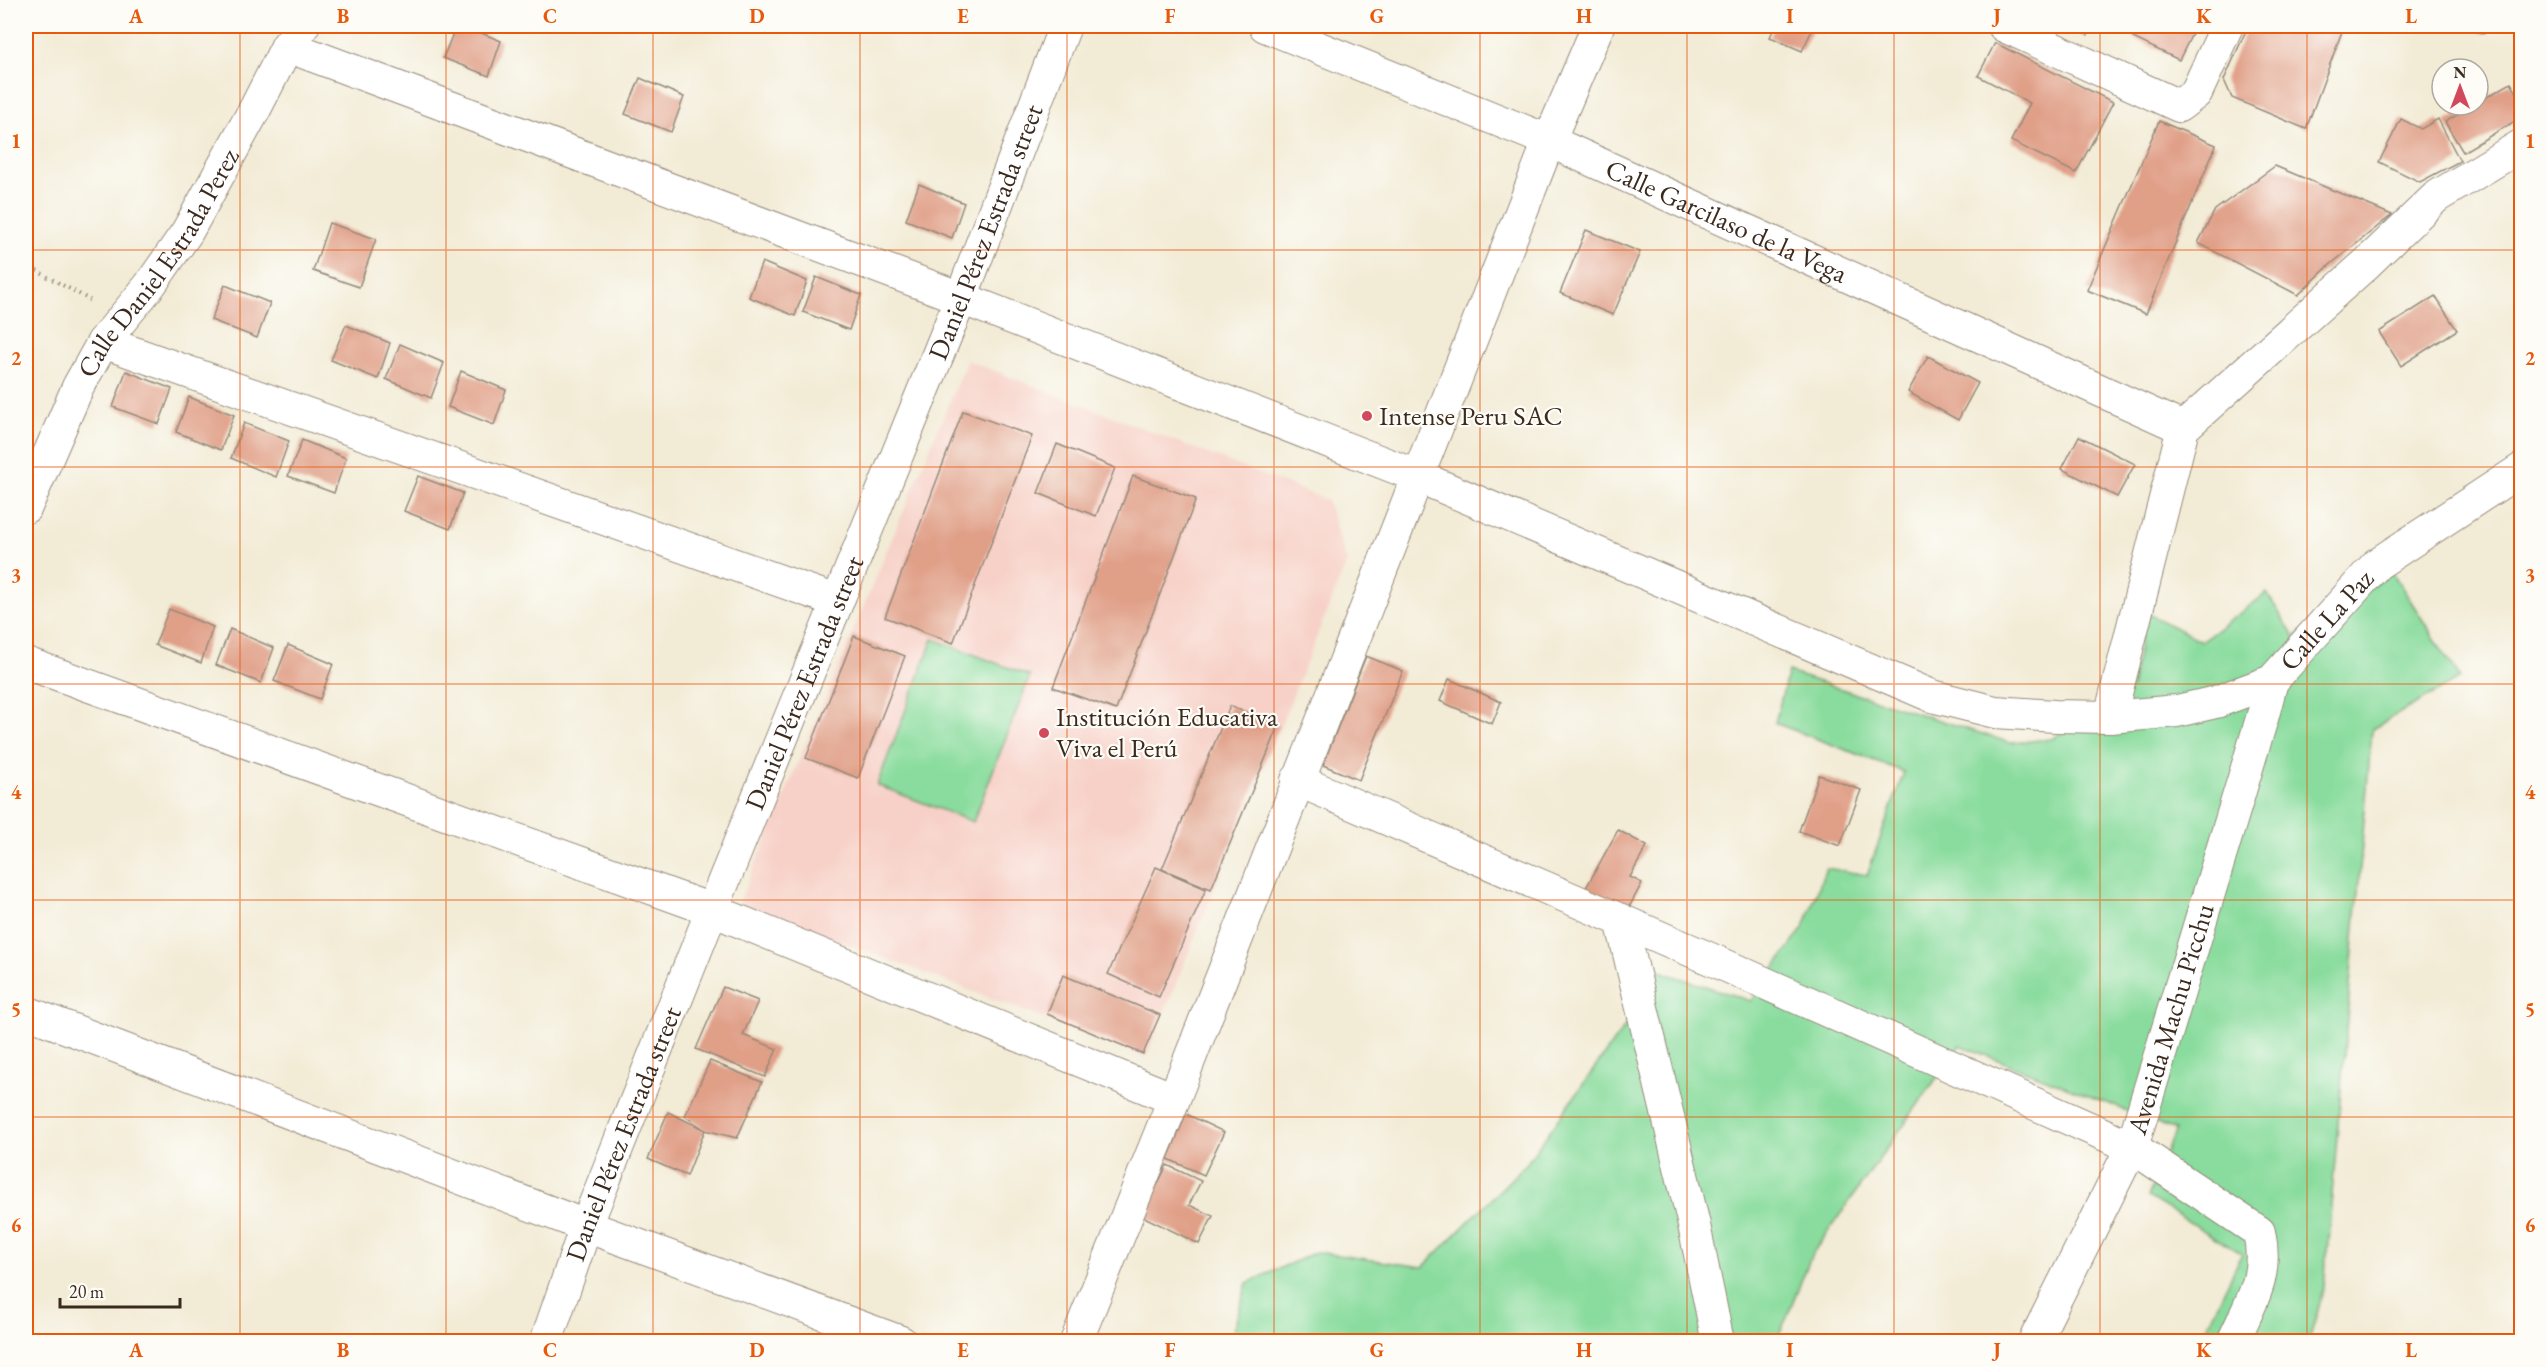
<svg xmlns="http://www.w3.org/2000/svg" width="2547" height="1367" font-family="'EB Garamond',serif">
  <style>
    .built { fill: #f7d1c8 }
    .green { fill: #89dc9d; stroke: #62835e; stroke-width: 1.5 }
    .building { fill: #e09f87 }
    .lines { fill: none; stroke-linecap: round; stroke-linejoin: round }
    .street-casing { stroke: #968a7a; stroke-width: 34 }
    .path { stroke: #968a7a; stroke-width: 4; stroke-dasharray: 1.5 4.5; stroke-linecap: butt }
    .street { stroke: #fff; stroke-width: 32 }
    .grid { fill: none; stroke: #e8590c; stroke-width: 1.5; stroke-opacity: 0.55 }
    .poi-dot { fill: #d1495b; stroke: #fdfcf7; stroke-width: 2 }
    .labels { text-anchor: middle; stroke-width: 4.5; stroke-linejoin: round; paint-order: stroke }
    .street-label { font-size: 27px; fill: #3b2a1e; stroke: #fdfcf7 }
    .poi-label { font-size: 27px; fill: #3b2a1e; stroke: #fdfcf7; text-anchor: start }
    .neatline { fill: none; stroke: #e8590c; stroke-width: 2 }
    .grid-label { font-size: 20px; text-anchor: middle; font-weight: bold; fill: #e8590c }
  </style>
  <rect width="100%" height="100%" fill="#fdfcf7"/>
  <filter id="ink" filterUnits="userSpaceOnUse"><feTurbulence type="fractalNoise" baseFrequency=".0167" numOctaves="2"/><feDisplacementMap in="SourceGraphic" scale="12" xChannelSelector="R" yChannelSelector="G"/><feConvolveMatrix kernelMatrix="1 2 1 2 8 2 1 2 1" color-interpolation-filters="sRGB"/></filter>
  <filter id="wash" filterUnits="userSpaceOnUse"><feTurbulence type="fractalNoise" baseFrequency=".008" numOctaves="4" result="noise"/><feDisplacementMap in="SourceGraphic" scale="24" xChannelSelector="R" yChannelSelector="G"/><feGaussianBlur stdDeviation="1.35" result="paint"/><feColorMatrix in="noise" values="0 0 0 0 0 0 0 0 0 0 0 0 0 0 0 0 0 1.4 0 .05"/><feComposite in="paint" operator="in"/></filter>
  <g filter="url(#wash)">
    <rect width="100%" height="100%" fill="#f2ebd5"/>
    <polygon class="built" points="967,360 1327,500 1347,562 1146,1057 739,903"/>
    <g class="green">
      <polygon points="2392,572 2460,678 2372,729 2324,1287 2309,1341 2200,1341 2242,1254 2148,1197 2175,1130 1960,1045 1812,1254 1777,1341 1230,1342 1247,1283 1316,1252 1423,1267 1527,1163 1642,1002 1653,969 1751,1001 1804,927 1826,868 1867,875 1904,772 1775,723 1788,672 2011,743 2052,739 2131,688 2146,613 2202,641 2267,593 2294,637"/>
      <polygon points="933,639 1030,676 973,822 877,785"/>
    </g>
    <g id="blocks">
      <g class="building">
        <polygon points="456,26 464,26 501,41 489,76 443,58"/>
        <polygon points="1775,26 1814,26 1802,51 1770,37"/>
        <polygon points="2067,26 2092,26 2088,35"/>
        <polygon points="2139,26 2196,26 2179,60 2133,38"/>
        <polygon points="2248,26 2344,26 2306,129 2232,98 2224,80"/>
        <polygon points="2468,26 2498,26 2483,34"/>
        <polygon points="1995,43 2113,102 2076,173 2011,141 2030,103 1978,76"/>
        <polygon points="640,78 684,97 671,132 625,114"/>
        <polygon points="2511,83 2522,101 2522,117 2463,152 2445,122 2474,105 2478,105 2478,102"/>
        <polygon points="2401,119 2421,129 2438,119 2460,161 2420,182 2379,162"/>
        <polygon points="2159,121 2216,145 2146,314 2087,290"/>
        <polygon points="2275,166 2392,215 2331,264 2298,295 2198,243 2215,210"/>
        <polygon points="919,184 964,203 952,238 906,220"/>
        <polygon points="329,223 376,239 359,287 313,271"/>
        <polygon points="1586,230 1640,252 1613,315 1560,293"/>
        <polygon points="762,262 807,281 795,316 749,297"/>
        <polygon points="816,277 861,295 849,330 803,312"/>
        <polygon points="225,285 270,303 257,338 211,320"/>
        <polygon points="2435,296 2457,330 2401,366 2379,332"/>
        <polygon points="346,325 390,343 378,379 331,360"/>
        <polygon points="400,344 444,363 431,398 386,379"/>
        <polygon points="1928,356 1978,383 1958,420 1908,392"/>
        <polygon points="126,371 172,389 159,424 113,407"/>
        <polygon points="461,371 506,390 494,425 448,407"/>
        <polygon points="189,397 234,415 221,450 176,432"/>
        <polygon points="963,411 1032,436 953,643 885,617"/>
        <polygon points="244,423 289,441 276,477 231,458"/>
        <polygon points="2079,436 2135,464 2117,497 2062,469"/>
        <polygon points="302,440 346,458 334,493 288,476"/>
        <polygon points="1057,444 1115,468 1096,516 1038,493"/>
        <polygon points="418,476 463,493 450,529 404,511"/>
        <polygon points="1133,476 1196,499 1116,710 1053,687"/>
        <polygon points="169,609 213,627 201,663 155,645"/>
        <polygon points="230,629 274,648 261,683 216,665"/>
        <polygon points="854,636 905,656 858,778 806,758"/>
        <polygon points="288,645 333,664 320,699 274,681"/>
        <polygon points="1366,656 1403,671 1359,780 1323,765"/>
        <polygon points="1449,679 1501,702 1492,724 1440,701"/>
        <polygon points="1230,706 1279,726 1211,889 1162,869"/>
        <polygon points="1819,775 1861,790 1840,846 1799,831"/>
        <polygon points="1618,830 1647,846 1630,877 1642,883 1627,911 1586,888"/>
        <polygon points="1156,867 1206,889 1159,997 1108,974"/>
        <polygon points="1063,975 1160,1015 1143,1054 1047,1014"/>
        <polygon points="723,987 758,1001 743,1035 777,1049 765,1077 696,1049"/>
        <polygon points="710,1061 762,1082 737,1138 705,1130 685,1116"/>
        <polygon points="668,1112 705,1130 687,1176 648,1159"/>
        <polygon points="1186,1114 1224,1132 1204,1175 1168,1159"/>
        <polygon points="1167,1165 1201,1181 1189,1205 1213,1216 1199,1244 1142,1216"/>
      </g>
    </g>
  </g>
  <g filter="url(#ink)">
    <use href="#blocks" fill-opacity="0" stroke="#968a7a" stroke-width="1.5"/>
    <g class="lines">
      <g class="street-casing">
        <g id="street">
          <path id="s1" d="M1265 26 1549 141 2183 428"/>
          <polyline points="2004,26 2179,106 2196,93 2227,26"/>
          <polyline points="287,46 961,298 1417,476 1932,696 1995,712 2055,716 2110,717 2183,428 2366,264 2436,197 2522,145"/>
          <polyline points="103,342 837,601"/>
          <path id="s2" d="M26 507 78 387 103 342 150 285 187 232 256 107 287 46 303 26"/>
          <polyline points="26,663 712,910 1174,1099"/>
          <path id="s3" d="M2110 717 2177 711 2216 702 2272 681 2377 564 2522 469"/>
          <path d="M1297 780 1722 964 2132 1147 2259 1232C2269 1277 2251 1301 2233 1342"/>
          <polyline points="1621,920 1694,1225 1718,1342"/>
          <polyline points="26,1012 586,1226 901,1342"/>
          <path id="s4" d="M546 1342 586 1226 712 910 961 298 1065 26"/>
          <polyline points="1076,1342 1174,1099 1549,141 1598,26"/>
          <path id="s5" d="M2034 1342 2132 1147 2263 715 2272 681"/>
        </g>
      </g>
      <polyline class="path" points="26,265 90,300"/>
      <use href="#street" class="street"/>
    </g>
  </g>
  <path class="grid" d="M240 26V1342M446 26V1342M653 26V1342M860 26V1342M1067 26V1342M1274 26V1342M1480 26V1342M1687 26V1342M1894 26V1342M2100 26V1342M2307 26V1342M26 250H2522M26 467H2522M26 684H2522M26 900H2522M26 1117H2522"/>
  <g class="poi-dot">
    <circle cx="1367" cy="416" r="6"/>
    <circle cx="1044" cy="733" r="6"/>
  </g>
  <g class="labels">
    <g class="street-label">
      <text dy="9" stroke="none"><textPath href="#s1" startOffset="501">Calle Garcilaso de la Vega</textPath></text>
      <text dy="9" stroke="none"><textPath href="#s4" startOffset="1194">Daniel Pérez Estrada street</textPath></text>
      <text dy="9" stroke="none"><textPath href="#s2" startOffset="279">Calle Daniel Estrada Perez</textPath></text>
      <text dy="9" stroke="none"><textPath href="#s3" startOffset="249">Calle La Paz</textPath></text>
      <text dy="9" stroke="none"><textPath href="#s4" startOffset="708">Daniel Pérez Estrada street</textPath></text>
      <text dy="9" stroke="none"><textPath href="#s5" startOffset="352">Avenida Machu Picchu</textPath></text>
      <text dy="9" stroke="none"><textPath href="#s4" startOffset="222">Daniel Pérez Estrada street</textPath></text>
    </g>
    <g class="poi-label">
      <text x="1379" y="425">Intense Peru SAC</text>
      <text x="1056" y="726">Institución Educativa<tspan x="1056" dy="31">Viva el Perú</tspan></text>
    </g>
  </g>
  <rect width="2547" height="1367" fill="none" stroke="#fdfcf7" stroke-width="66"/>
  <g transform="translate(2460 87)"><circle r="28" fill="#fdfcf7" stroke="#afa8a0" stroke-width="1.5"/>
  <path d="M0-4.5L10 22L0 15L-10 22Z" fill="#d1495b"/>
  <text y="-9" font-size="16" font-weight="bold" text-anchor="middle" fill="#3b2a1e">N</text>
  </g>
  <path d="M60 1298v9h120v-9" fill="none" stroke="#3b2a1e" stroke-width="3"/>
  <text x="69" y="1298" font-size="18" fill="#3b2a1e" stroke="#fdfcf7" stroke-width="4.5" paint-order="stroke">20 m</text>
  <rect x="33" y="33" width="2481" height="1301" class="neatline"/>
  <g class="grid-label">
    <text x="136" y="23">A</text>
    <text x="343" y="23">B</text>
    <text x="550" y="23">C</text>
    <text x="757" y="23">D</text>
    <text x="963" y="23">E</text>
    <text x="1170" y="23">F</text>
    <text x="1377" y="23">G</text>
    <text x="1584" y="23">H</text>
    <text x="1790" y="23">I</text>
    <text x="1997" y="23">J</text>
    <text x="2204" y="23">K</text>
    <text x="2411" y="23">L</text>
    <text x="16" y="148">1</text>
    <text x="2530" y="148">1</text>
    <text x="16" y="365">2</text>
    <text x="2530" y="365">2</text>
    <text x="16" y="582">3</text>
    <text x="2530" y="582">3</text>
    <text x="16" y="799">4</text>
    <text x="2530" y="799">4</text>
    <text x="16" y="1016">5</text>
    <text x="2530" y="1016">5</text>
    <text x="16" y="1232">6</text>
    <text x="2530" y="1232">6</text>
    <text x="136" y="1357">A</text>
    <text x="343" y="1357">B</text>
    <text x="550" y="1357">C</text>
    <text x="757" y="1357">D</text>
    <text x="963" y="1357">E</text>
    <text x="1170" y="1357">F</text>
    <text x="1377" y="1357">G</text>
    <text x="1584" y="1357">H</text>
    <text x="1790" y="1357">I</text>
    <text x="1997" y="1357">J</text>
    <text x="2204" y="1357">K</text>
    <text x="2411" y="1357">L</text>
  </g>
</svg>
